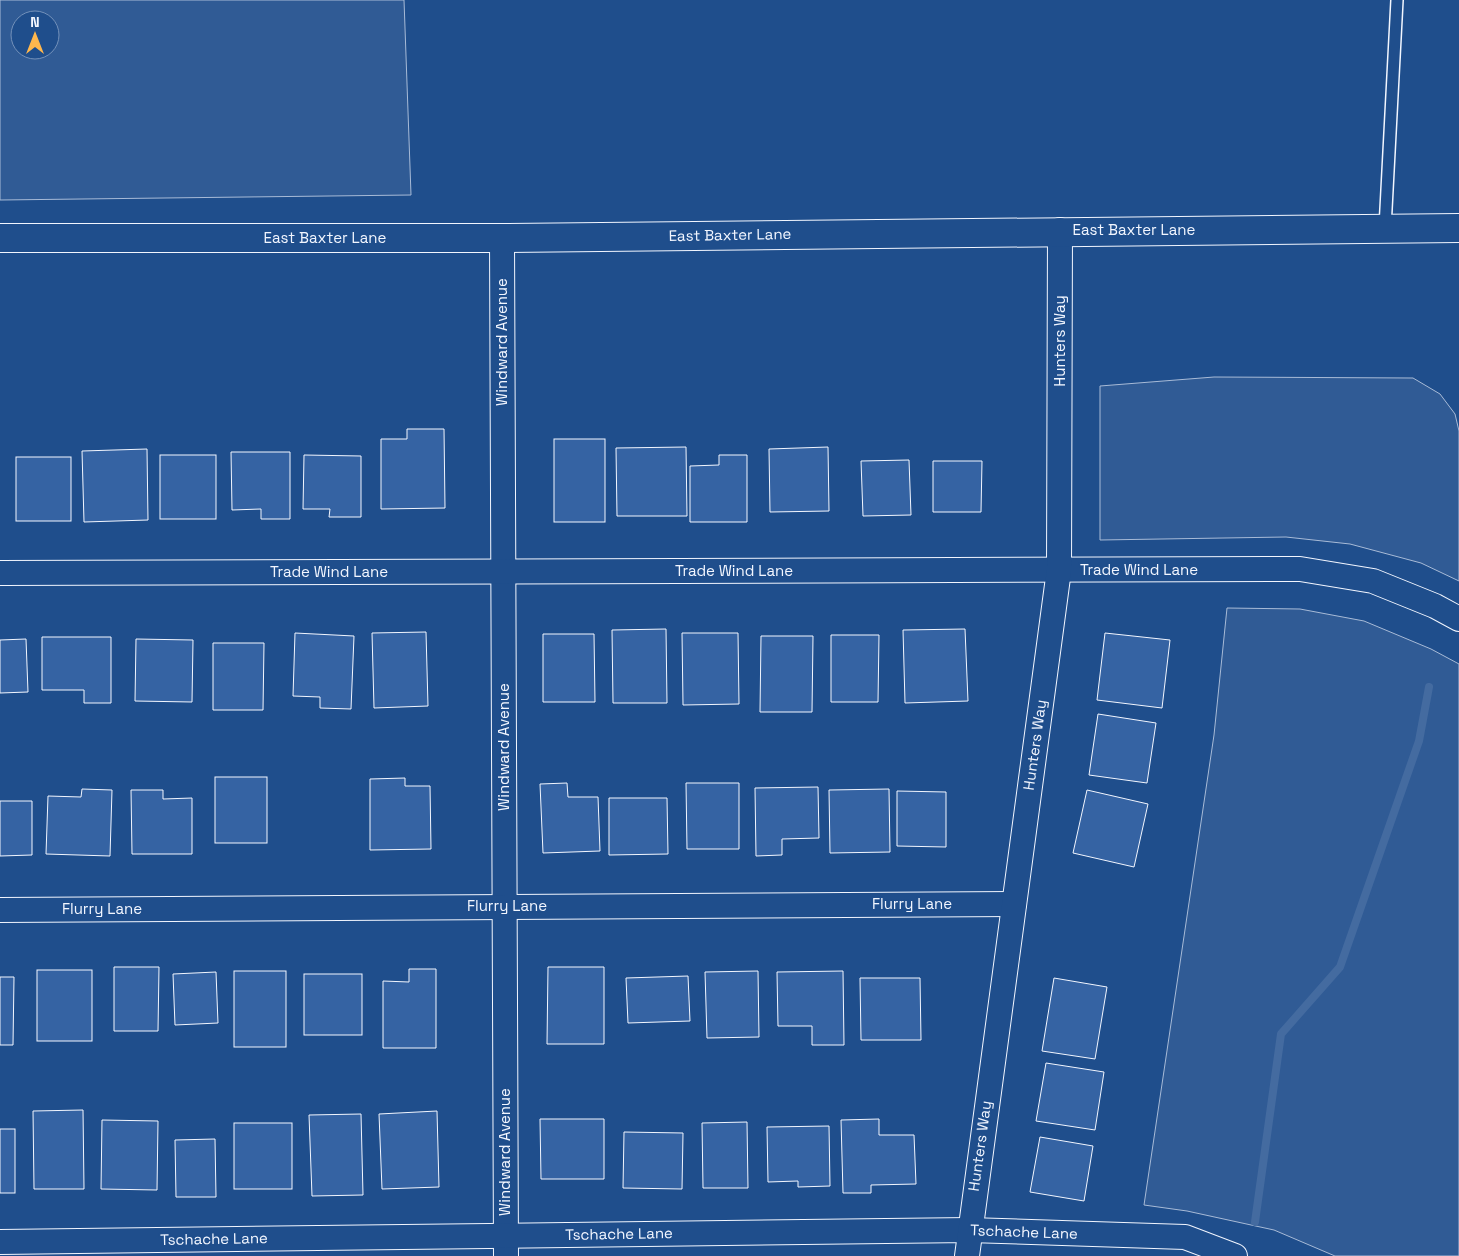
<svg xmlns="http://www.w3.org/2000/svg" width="1459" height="1256" font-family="'Space Grotesk',sans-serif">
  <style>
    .built { fill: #305b95; stroke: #a8bbd7; fill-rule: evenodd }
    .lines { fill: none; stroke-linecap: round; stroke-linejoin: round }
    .stream { stroke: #446ba0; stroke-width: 8 }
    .building { fill: #3563a3; stroke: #f2f6ff }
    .lane-casing { stroke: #f2f6ff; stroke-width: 14 }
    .street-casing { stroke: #f2f6ff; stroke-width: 26 }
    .secondary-casing { stroke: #f2f6ff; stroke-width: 30 }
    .lane { stroke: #1f4e8c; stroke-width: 11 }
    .street { stroke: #1f4e8c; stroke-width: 24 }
    .secondary { stroke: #1f4e8c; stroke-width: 28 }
    .labels { text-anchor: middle; stroke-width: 4; stroke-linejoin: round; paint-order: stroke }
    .street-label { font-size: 15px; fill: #f2f6ff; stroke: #1f4e8c }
  </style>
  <rect width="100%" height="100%" fill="#1f4e8c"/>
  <g class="built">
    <path d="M0 0H404L411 195 0 200ZM20 20H50V50H20Z"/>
    <polygon points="1214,377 1413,378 1440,394 1455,414 1459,431 1459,581 1421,563 1350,544 1286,537 1100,540 1100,386"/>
    <polygon points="1227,608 1300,609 1364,621 1431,649 1459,664 1459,1256 1335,1256 1274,1230 1187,1211 1144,1205 1214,735"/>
  </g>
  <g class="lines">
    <polyline class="stream" points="1255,1222 1281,1034 1340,967 1419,741 1429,687"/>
  </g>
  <g class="building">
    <polygon points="407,429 444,429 445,508 381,509 381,439 407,439"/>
    <rect x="554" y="439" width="51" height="83"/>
    <polygon points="686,447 687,516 617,516 616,448"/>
    <polygon points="828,447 829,511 770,512 769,449"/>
    <polygon points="147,449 148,520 84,522 82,451"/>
    <polygon points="231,452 290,452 290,519 261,519 261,509 232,510"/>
    <rect x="160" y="455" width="56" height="64"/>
    <polygon points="304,455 361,456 361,517 329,517 330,509 303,509"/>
    <polygon points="719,455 747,455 747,522 690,522 690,466 719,465"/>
    <rect x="16" y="457" width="55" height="64"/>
    <polygon points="909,460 911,515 863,516 861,461"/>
    <polygon points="933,461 982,461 981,512 933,512"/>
    <polygon points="666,629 667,703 613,703 612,630"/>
    <polygon points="965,629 968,701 905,703 903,630"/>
    <polygon points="426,632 428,706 374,708 372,633"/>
    <polygon points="295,633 354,636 351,709 320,708 320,697 293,696"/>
    <polygon points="682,633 738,633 739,704 683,705"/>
    <polygon points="1105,633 1170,640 1162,708 1097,700"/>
    <polygon points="543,634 594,634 595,702 543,702"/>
    <polygon points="831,635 879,635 878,702 831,702"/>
    <polygon points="761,636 813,636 812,712 760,712"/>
    <polygon points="42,637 111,637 111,703 84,703 84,690 42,690"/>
    <polygon points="26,639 28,692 0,693 0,640"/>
    <polygon points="136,639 193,640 192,702 135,701"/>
    <polygon points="213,643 264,643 263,710 213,710"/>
    <polygon points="1098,714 1156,723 1147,783 1089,775"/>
    <rect x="215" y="777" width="52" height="66"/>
    <polygon points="405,778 405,786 430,786 431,849 370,850 370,779"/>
    <polygon points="567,783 568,797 598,797 600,851 543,853 540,784"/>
    <polygon points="686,783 739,783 739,849 687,849"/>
    <polygon points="818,787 819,838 782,839 782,855 756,856 755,788"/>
    <polygon points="82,789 112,790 110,856 46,854 48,796 81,797"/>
    <polygon points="889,789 890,852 830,853 829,790"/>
    <polygon points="131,790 163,790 163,799 192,798 192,854 132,854"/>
    <polygon points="1087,790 1148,804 1134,867 1073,853"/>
    <polygon points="897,791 946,792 946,847 897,846"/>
    <polygon points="609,798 667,798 668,854 609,855"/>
    <polygon points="0,801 32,801 32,855 0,856"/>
    <polygon points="114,967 159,967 158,1031 114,1031"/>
    <polygon points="548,967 604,967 604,1044 547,1044"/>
    <polygon points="409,969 436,969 436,1048 383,1048 383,981 409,982"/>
    <rect x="37" y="970" width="55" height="71"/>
    <rect x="234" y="971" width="52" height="76"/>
    <polygon points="758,971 759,1037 707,1038 705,972"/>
    <polygon points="843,971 844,1045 812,1045 812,1026 778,1026 777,972"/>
    <polygon points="216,972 218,1023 175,1025 173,974"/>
    <rect x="304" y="974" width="58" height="61"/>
    <polygon points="688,976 690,1021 628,1023 626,978"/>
    <polygon points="0,977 14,977 13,1045 0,1045"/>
    <polygon points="860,978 920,978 921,1040 861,1040"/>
    <polygon points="1054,978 1107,987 1095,1059 1042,1051"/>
    <polygon points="1046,1063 1104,1072 1095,1130 1036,1121"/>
    <polygon points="83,1110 84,1189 34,1189 33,1111"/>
    <polygon points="437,1111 439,1187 382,1189 379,1114"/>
    <polygon points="361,1114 363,1195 312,1196 309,1115"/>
    <polygon points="540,1119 604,1119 604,1179 541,1179"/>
    <polygon points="879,1119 879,1135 914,1135 916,1184 871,1185 871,1193 843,1193 841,1120"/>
    <polygon points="102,1120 158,1121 157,1190 101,1189"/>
    <polygon points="747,1122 748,1188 703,1188 702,1123"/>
    <rect x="234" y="1123" width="58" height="66"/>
    <polygon points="829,1126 830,1186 798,1187 798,1181 768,1182 767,1127"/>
    <rect x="0" y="1129" width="15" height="64"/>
    <polygon points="624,1132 683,1133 682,1189 623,1188"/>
    <polygon points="1040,1137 1093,1146 1084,1201 1030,1192"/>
    <polygon points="215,1139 216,1197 176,1197 175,1140"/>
  </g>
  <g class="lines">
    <g class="lane-casing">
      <polyline id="lane" points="1385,228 1397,0"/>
    </g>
    <g class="street-casing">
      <g id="street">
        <polyline points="502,238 506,1256"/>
        <polyline points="0,573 1300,569 1373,581 1435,606 1459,619"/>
        <polyline points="0,910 1014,904"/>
        <polyline points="0,1242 969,1230 1185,1237 1235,1256"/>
        <polyline points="967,1256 1059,570 1060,230"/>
      </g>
    </g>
    <g class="secondary-casing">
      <polyline id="secondary" points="0,238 502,238 1459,228"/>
    </g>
    <use href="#lane" class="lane"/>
    <use href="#street" class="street"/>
    <use href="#secondary" class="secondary"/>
  </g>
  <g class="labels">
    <g class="street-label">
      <text x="1134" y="235">East Baxter Lane</text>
      <text transform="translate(730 235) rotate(-1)" y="5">East Baxter Lane</text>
      <text x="325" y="243">East Baxter Lane</text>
      <text transform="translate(1060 341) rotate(-90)" y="5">Hunters Way</text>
      <text transform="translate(502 342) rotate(-90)" y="5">Windward Avenue</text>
      <text x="1139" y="575">Trade Wind Lane</text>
      <text x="734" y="576">Trade Wind Lane</text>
      <text x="329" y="577">Trade Wind Lane</text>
      <text transform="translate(1035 745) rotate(-82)" y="5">Hunters Way</text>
      <text transform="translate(504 747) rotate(-90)" y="5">Windward Avenue</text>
      <text x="912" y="909">Flurry Lane</text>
      <text x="507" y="911">Flurry Lane</text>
      <text x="102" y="914">Flurry Lane</text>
      <text transform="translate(980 1146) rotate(-82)" y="5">Hunters Way</text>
      <text transform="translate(505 1152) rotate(-90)" y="5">Windward Avenue</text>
      <text transform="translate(1024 1232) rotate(2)" y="5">Tschache Lane</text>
      <text transform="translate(619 1234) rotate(-1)" y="5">Tschache Lane</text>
      <text transform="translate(214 1239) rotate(-1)" y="5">Tschache Lane</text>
    </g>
  </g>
  <g transform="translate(35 35)"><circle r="24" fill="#1f4e8c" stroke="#7391ba"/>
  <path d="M0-4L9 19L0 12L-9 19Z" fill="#ffb74d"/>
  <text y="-8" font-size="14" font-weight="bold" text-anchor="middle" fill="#f2f6ff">N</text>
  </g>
</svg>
